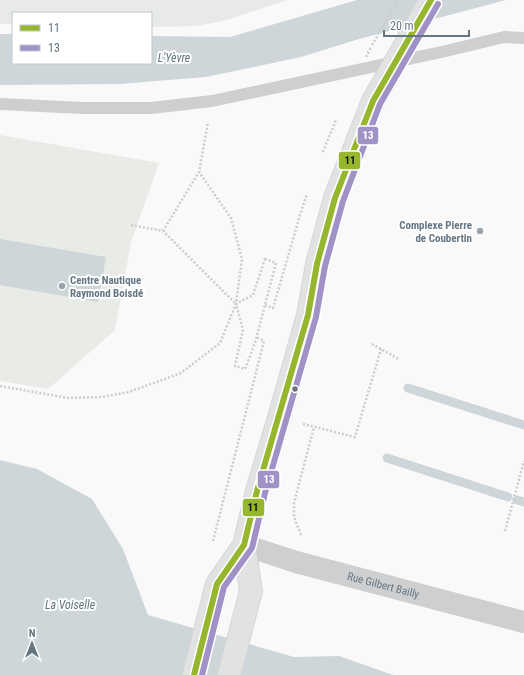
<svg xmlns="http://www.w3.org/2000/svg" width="524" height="675" font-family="'Roboto Condensed',sans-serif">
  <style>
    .built { fill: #e8e9e9 }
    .green { fill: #e8ebe6 }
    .water { fill: #ced6d9 }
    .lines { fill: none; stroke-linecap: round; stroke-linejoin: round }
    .stream { stroke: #ced6d9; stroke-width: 9 }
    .secondary-casing { stroke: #d5d6d7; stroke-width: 24 }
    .path { stroke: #cbcccd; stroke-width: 2.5; stroke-dasharray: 2 2; stroke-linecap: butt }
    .service { stroke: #cecfd0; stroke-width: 12 }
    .minor { stroke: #cecfd0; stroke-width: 22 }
    .secondary { stroke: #e1e2e2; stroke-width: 22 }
    .secondary-bridge-casing { stroke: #d5d6d7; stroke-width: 24; stroke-linecap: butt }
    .path-bridge { stroke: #cbcccd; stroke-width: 2.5; stroke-dasharray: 2 2; stroke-linecap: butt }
    .secondary-bridge { stroke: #e1e2e2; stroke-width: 22 }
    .bus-1-casing { stroke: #fff; stroke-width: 9 }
    .bus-2-casing { stroke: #fff; stroke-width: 9 }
    .bus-1 { stroke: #96b62d; stroke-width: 6 }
    .bus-2 { stroke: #a092c6; stroke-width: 6 }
    .poi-dot { fill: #99a4ac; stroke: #fff; stroke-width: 1.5 }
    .bus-dot { fill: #657683; stroke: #fff; stroke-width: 1.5 }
    .labels { text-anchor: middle; stroke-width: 4; stroke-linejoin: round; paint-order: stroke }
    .poi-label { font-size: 11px; font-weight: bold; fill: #657683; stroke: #fff; text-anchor: end }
    .street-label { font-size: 11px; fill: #657683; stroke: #fff }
    .water-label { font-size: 12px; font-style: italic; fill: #60757c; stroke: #fff }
    .line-badge { stroke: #fff; stroke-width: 1.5 }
    .badge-label { font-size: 11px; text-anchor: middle; font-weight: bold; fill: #fff }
    .pale-badge-label { font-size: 11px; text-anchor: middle; font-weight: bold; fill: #111 }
  </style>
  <rect width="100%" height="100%" fill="#f9f9f9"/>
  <polygon class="built" points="0,0 287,0 227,20 198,26 151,27 151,13 13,13 13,24 0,24"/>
  <polygon class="green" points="0,135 159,163 131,242 115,330 48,389 0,381"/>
  <g class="water">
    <polygon points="357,0 506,0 359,39 301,57 206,77 119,84 0,85 0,34 13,34 13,63 151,63 151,36 230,37"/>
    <polygon points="0,239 106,257 98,302 0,285"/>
    <polygon points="0,460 37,469 92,499 123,549 148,615 294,657 339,656 393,675 0,675"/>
  </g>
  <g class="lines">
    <g class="stream">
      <polyline points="408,388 524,425"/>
      <polyline points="387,458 508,497"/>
      <polyline points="517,500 524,502"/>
    </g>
    <g class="secondary-casing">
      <g id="secondary">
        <polyline points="194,675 217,584 244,545 257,491 279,418 308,315 317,264 335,198 373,101"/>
        <polyline points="229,675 251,591 244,545"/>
      </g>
    </g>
    <g class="path">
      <polyline points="372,45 398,0"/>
      <polyline points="323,152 336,120"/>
      <polyline points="131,225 163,231 236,304"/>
      <polyline points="163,231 199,172 208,122"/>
      <polygon points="265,259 276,263 255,343 245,369 235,366 243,330 236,304 253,295"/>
      <polyline points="265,305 273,308 300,215 307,194"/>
      <polyline points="372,344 399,359"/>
      <polyline points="0,386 68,398 102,397 129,392 181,373 220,343 236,304 242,259 231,218 199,172"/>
      <polyline points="303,424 355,437 381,349"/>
      <polyline points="505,531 524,461"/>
      <polyline points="301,535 294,517 294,503 314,427"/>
      <polyline points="213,541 264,341 256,337"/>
    </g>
    <polyline class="service" points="0,104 82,108 151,108 212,101 446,51 504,37 524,38"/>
    <path class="minor" id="s1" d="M244 545 296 562 524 622"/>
    <use href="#secondary" class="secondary"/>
    <g class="secondary-bridge-casing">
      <polyline id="secondary-bridge" points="373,101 431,0"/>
    </g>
    <polyline class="path-bridge" points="366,57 371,47"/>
    <use href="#secondary-bridge" class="secondary-bridge"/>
    <g class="bus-1-casing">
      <polyline id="bus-1" points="194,675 217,584 244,545 257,491 308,315 317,264 335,198 373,101 431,0"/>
    </g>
    <g class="bus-2-casing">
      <polyline id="bus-2" points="202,675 224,587 252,548 265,493 316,317 325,266 343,201 380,104 438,4"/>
    </g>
    <use href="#bus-1" class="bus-1"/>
    <use href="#bus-2" class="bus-2"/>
  </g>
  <g class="poi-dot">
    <circle cx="480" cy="231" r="4"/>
    <circle cx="62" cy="286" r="4"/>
  </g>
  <circle class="bus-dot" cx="295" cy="389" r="3.5"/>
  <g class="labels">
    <g class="poi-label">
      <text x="472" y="229">Complexe Pierre<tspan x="472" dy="13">de Coubertin</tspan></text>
      <text x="70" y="284" text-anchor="start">Centre Nautique<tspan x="70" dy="13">Raymond Boisdé</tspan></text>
    </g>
    <g class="street-label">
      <text dy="4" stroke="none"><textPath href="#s1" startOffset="145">Rue Gilbert Bailly</textPath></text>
    </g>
    <g class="water-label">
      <text x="174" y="62">L'Yèvre</text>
      <text x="70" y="609">La Voiselle</text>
    </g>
  </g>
  <g class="line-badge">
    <rect x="357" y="126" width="22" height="19" rx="4" fill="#a092c6"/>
    <rect x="338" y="151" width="23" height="19" rx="4" fill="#96b62d"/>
    <rect x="257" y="470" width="23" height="19" rx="4" fill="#a092c6"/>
    <rect x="242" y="498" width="23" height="19" rx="4" fill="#96b62d"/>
  </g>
  <g class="badge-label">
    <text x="368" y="139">13</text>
    <text x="269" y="483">13</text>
  </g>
  <g class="pale-badge-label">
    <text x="350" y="164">11</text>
    <text x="253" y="511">11</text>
  </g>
  <rect x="12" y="12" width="140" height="52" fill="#ffffff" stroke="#c1c8cd"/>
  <rect x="20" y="25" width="20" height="6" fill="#96b62d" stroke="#c1c8cd"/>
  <text x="48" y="32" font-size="12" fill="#657683">11</text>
  <rect x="20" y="45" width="20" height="6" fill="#a092c6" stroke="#c1c8cd"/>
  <text x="48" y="52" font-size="12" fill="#657683">13</text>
  <g transform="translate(32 643)" stroke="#ffffff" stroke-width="3" paint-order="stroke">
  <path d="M0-3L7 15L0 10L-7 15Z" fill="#657683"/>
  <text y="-6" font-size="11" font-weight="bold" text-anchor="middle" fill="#657683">N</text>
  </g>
  <path d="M384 30v6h85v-6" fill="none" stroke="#657683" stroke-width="2"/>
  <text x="390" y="30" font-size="12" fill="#657683" stroke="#ffffff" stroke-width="3" paint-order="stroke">20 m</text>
</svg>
